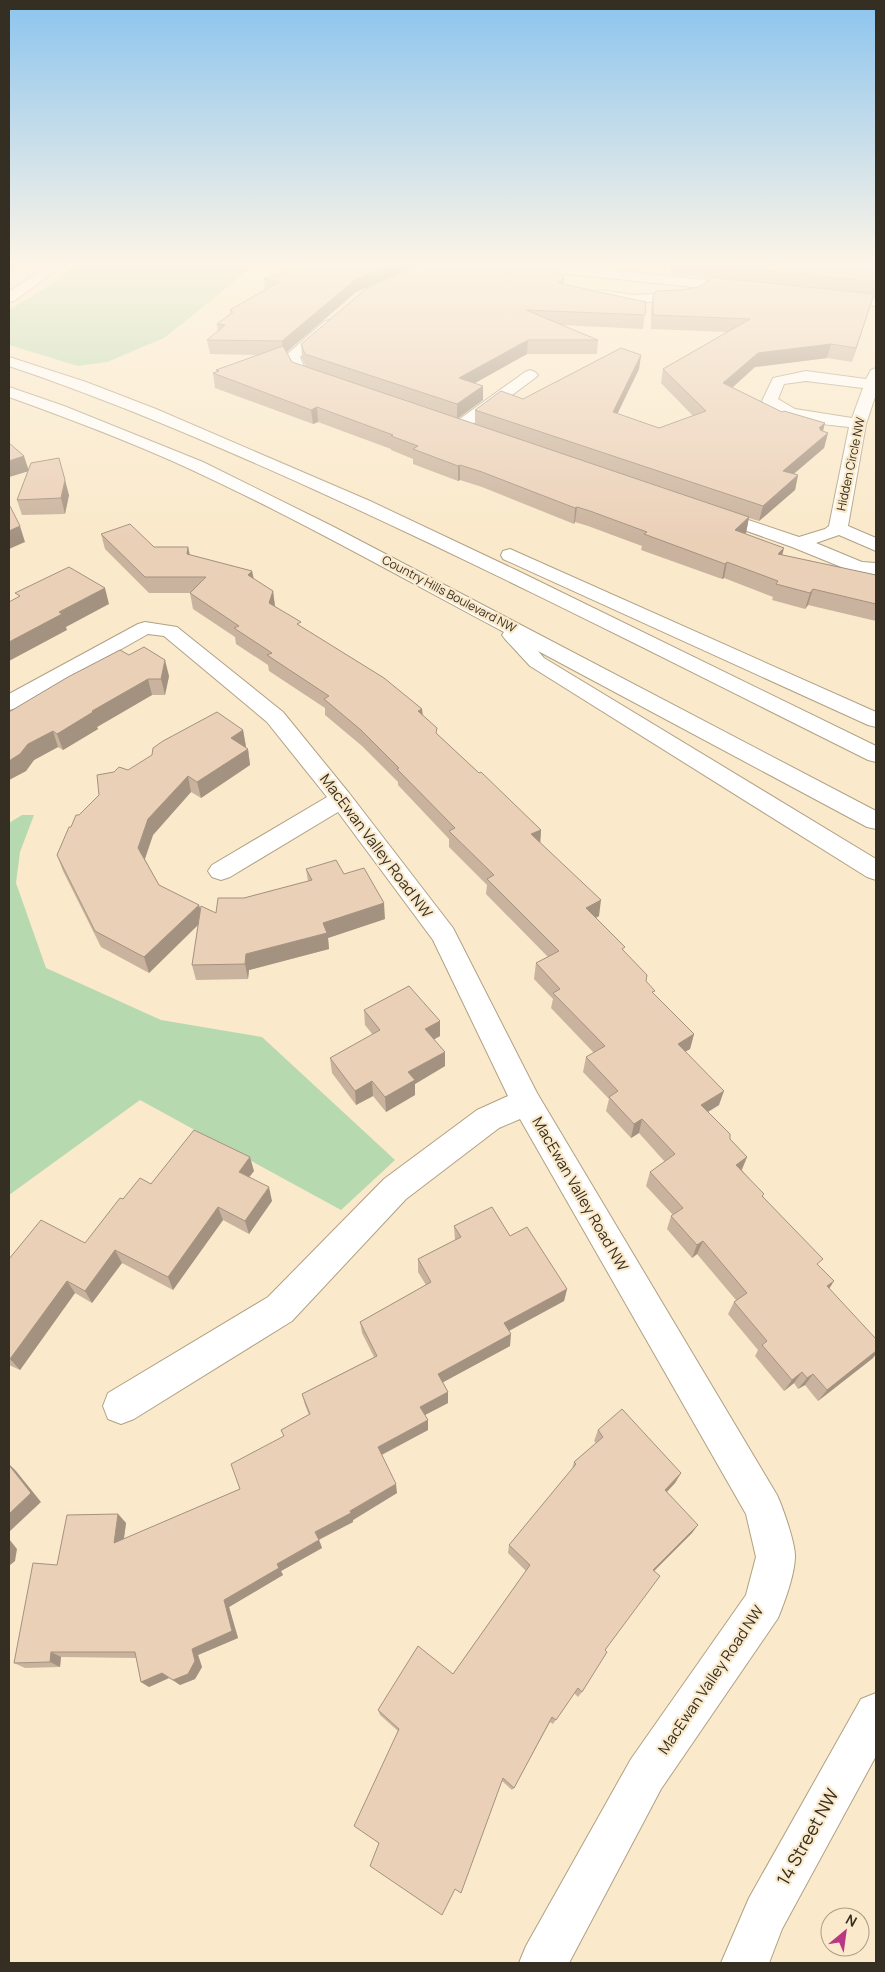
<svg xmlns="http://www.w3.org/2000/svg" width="885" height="1972" font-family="Manrope,sans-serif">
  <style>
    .green { fill: #b7d9af }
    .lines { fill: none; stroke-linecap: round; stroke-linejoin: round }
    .minor-casing { stroke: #b1a184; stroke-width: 2 }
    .major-casing { stroke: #b1a184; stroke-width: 2 }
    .minor { fill: #fff; fill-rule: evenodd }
    .major { fill: #fff; fill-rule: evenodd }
    .wall { fill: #cab39e }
    .shaded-wall { fill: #a49281 }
    .building { fill: #ebd0b8; stroke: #a49281 }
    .labels { text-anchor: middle; stroke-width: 4.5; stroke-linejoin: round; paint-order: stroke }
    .far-street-label { font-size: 12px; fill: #352e22; stroke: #fae9ca }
    .street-label { font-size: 15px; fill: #352e22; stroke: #fae9ca }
    .near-street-label { font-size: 18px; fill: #352e22; stroke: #fae9ca }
  </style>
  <rect width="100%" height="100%" fill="#fae9ca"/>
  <g class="green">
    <polygon points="80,262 257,262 248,268 233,283 164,338 107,362 78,366 9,345 9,310 47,287"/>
    <polygon points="22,815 34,815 20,852 16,883 46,968 161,1020 262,1037 395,1160 341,1210 140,1100 9,1195 9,823"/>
  </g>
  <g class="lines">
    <g class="minor-casing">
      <g id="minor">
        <polygon points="53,262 68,262 14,301 9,302 9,292"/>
        <polygon points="515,262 541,262 740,284 747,288 740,292 550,272 516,265"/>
        <polygon points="599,290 633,295 690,292 697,296 690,300 633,303 594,297 592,294"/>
        <polygon points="835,293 876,298 876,306 830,300 828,297"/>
        <polygon points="330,320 335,321 337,324 335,327 300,357 305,369 332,378 335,381 332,384 327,386 294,375 285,356 325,321"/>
        <path d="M876 368V394L866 424 848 526 876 538V551L839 535 816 543 862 562 876 563V575L851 571 792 547 707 517 704 513 707 509 713 508 799 537 825 529 829 526 849 427C826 424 776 422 762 401L773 378 806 371 866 379 871 370ZM806 381 863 388 852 418 795 409 778 399 784 384Z"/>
        <polygon points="530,370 535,372 538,375 535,378 466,429 454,429 452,426 454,423 525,372"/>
        <path d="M145 622 177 627 283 712 349 793 453 928 537 1093 777 1495C783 1508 796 1545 795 1558 794 1576 785 1601 778 1618L661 1789 569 1963H519L526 1946 631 1759 746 1595 756 1557 746 1514 520 1119 499 1128 406 1199 292 1321 134 1419 121 1424 108 1419 103 1406 108 1393 268 1297 384 1179 477 1110 508 1096 433 940 338 812 230 877 221 880 212 877 208 871 212 865 327 797 267 722 164 636 148 634 17 708 9 710V694L138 624Z"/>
      </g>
    </g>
    <g class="major-casing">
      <g id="major">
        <path d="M9 357 86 382 156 409 370 501 518 571 876 746V762L868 760C683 668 500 574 313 489 213 444 113 401 9 366Z"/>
        <path d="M9 387 64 406 203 462 332 526 876 811V829L867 827 538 651 544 658 876 859V880L867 877 530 666 505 639 502 635 504 632C400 577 298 519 192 470 132 442 70 419 9 397Z"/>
        <polygon points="510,549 876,712 876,727 868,725 503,559 501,555 503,551"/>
        <polygon points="876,1693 876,1756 782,1929 769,1963 721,1963 749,1898 861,1699"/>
      </g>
    </g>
    <use href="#minor" class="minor"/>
    <use href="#major" class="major"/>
  </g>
  <g class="wall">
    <polygon points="305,262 425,262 356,292 287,352 292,362 306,367 302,358 301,344 564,277 563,284 646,302 643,329 562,325 598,340 597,354 527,354 475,383 483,400 457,419 475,424 475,410 523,399 641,355 639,369 617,414 659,428 693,416 661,383 663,369 727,332 651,329 651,310 653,296 698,287 708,281 708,278 670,274 671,263 665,262 876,262 876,288 852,362 827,358 755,367 732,387 782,412 825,423 823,431 828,433 824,448 794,474 798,475 795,490 759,521 749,518 746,533 745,534 783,555 876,575 876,621 808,605 805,609 772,600 773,597 724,578 722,579 641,550 642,546 588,526 575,522 574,524 482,487 460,480 458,481 413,464 413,459 391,450 391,449 318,422 313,424 215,388 213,373 217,372 216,370 258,355 210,354 207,340 218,331 217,324 231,314 230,310 265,290 264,279 309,264"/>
    <polygon points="561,262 589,262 586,265"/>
    <polygon points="9,443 28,470 69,495 65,514 22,515 17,500 28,471 9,477"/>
    <polygon points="101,534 154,547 188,547 190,555 252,571 254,579 273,591 275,606 301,627 422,709 423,715 437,734 479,773 541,830 540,843 599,916 596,918 625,952 646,981 654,995 694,1034 690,1049 685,1051 719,1105 708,1112 730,1139 747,1157 742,1170 819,1266 829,1288 873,1358 818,1401 805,1385 798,1389 794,1383 784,1391 755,1356 758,1350 728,1314 734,1302 736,1300 697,1254 692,1258 667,1229 671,1216 673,1215 646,1186 650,1172 665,1162 639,1133 631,1138 606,1111 609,1099 583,1072 586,1057 594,1053 551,1008 553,999 534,979 536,963 548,957 486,894 487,885 449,847 449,839 398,785 398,782 362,746 325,715 325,708 269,671 268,665 236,644 235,637 193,609 190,593 191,593 149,593 105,549"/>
    <polygon points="129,655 169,676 165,695 152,695 97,727 98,729 63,750 58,747 34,760 26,771 9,780 9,712"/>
    <polygon points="243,730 246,747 245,747 248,749 250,765 201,798 191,792 153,835 145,859 159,885 199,905 201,911 216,913 244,898 308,881 306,869 344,874 385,919 328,938 329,949 249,970 248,979 196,980 192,965 198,925 149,973 101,947 63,871 57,855 71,827 79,815 128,770"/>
    <polygon points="364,1010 440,1021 440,1036 434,1039 445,1066 415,1084 415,1095 386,1112 373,1096 356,1105 332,1073 330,1058 373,1035 365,1025"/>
    <polygon points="254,1171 249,1177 272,1201 249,1234 223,1220 173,1290 122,1263 92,1303 75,1293 20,1370 9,1365 9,1259 85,1243 123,1199 151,1184"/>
    <polygon points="454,1226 510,1236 567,1289 564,1301 509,1331 510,1346 443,1382 448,1392 448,1403 425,1415 428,1420 428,1430 382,1455 397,1493 353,1520 353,1522 319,1540 322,1548 281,1571 283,1575 229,1607 238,1638 198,1655 202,1667 195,1679 180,1685 169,1678 149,1687 141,1682 136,1658 61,1657 60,1667 25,1668 14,1663 57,1565 118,1514 126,1523 124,1539 240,1489 284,1436 281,1430 309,1415 305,1405 302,1394 374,1357 362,1333 360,1322 426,1285 418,1272 418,1259 455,1240"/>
    <polygon points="598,1430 681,1473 675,1483 667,1492 692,1533 654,1571 605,1650 582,1692 578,1697 574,1693 553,1724 550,1722 514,1788 512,1790 502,1781 455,1889 379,1843 398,1731 380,1715 378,1710 453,1674 526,1571 508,1553 509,1545 572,1469 574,1462 596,1443 594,1441"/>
  </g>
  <g class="shaded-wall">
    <polygon points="13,262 29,262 9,272 9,264"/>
    <polygon points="395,262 425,262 356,292 283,355 282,341 356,279"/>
    <polygon points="564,277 563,290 558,283"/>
    <polygon points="874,294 870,307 852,362 856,348"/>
    <polygon points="528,340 527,354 459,392 459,378"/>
    <polygon points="831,344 827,358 755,367 721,398 723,383 758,353"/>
    <polygon points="641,355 639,369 611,427 613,412"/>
    <polygon points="483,386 483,400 457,419 457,404"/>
    <polygon points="317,407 318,422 313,424 311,410"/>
    <polygon points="825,423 821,438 828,433 824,448 779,486 783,471 819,428"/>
    <polygon points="24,456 29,471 9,477 9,461"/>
    <polygon points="460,465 460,480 458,481 458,466"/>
    <polygon points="798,475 795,490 759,521 763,506"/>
    <polygon points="65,480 69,495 65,514 61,498"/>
    <polygon points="577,507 575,522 574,524 575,508"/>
    <polygon points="749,517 746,533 731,546 735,530"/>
    <polygon points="20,526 25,542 9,549 9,531"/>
    <polygon points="188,547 191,563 187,554"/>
    <polygon points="784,548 780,564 778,554"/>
    <polygon points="727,562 724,578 722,579 725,564"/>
    <polygon points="252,571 255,586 248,575"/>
    <polygon points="105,588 109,604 66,627 67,630 9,661 9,642 59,612"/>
    <polygon points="813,589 808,605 805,609 810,593"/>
    <polygon points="273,591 275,607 269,603"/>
    <polygon points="165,660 169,676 165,695 161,679"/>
    <polygon points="148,679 152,695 97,727 98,729 63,750 57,734 92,711"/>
    <polygon points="422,709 423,725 418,711"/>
    <polygon points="243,730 246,747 234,754 231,738"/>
    <polygon points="53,731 58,747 34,760 26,771 9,780 9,761 28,744"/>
    <polygon points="248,749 250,765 201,798 197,782"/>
    <polygon points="188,776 191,792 153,835 143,864 138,848 148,819"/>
    <polygon points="541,830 540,846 531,834"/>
    <polygon points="601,900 599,916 584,924 586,908"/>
    <polygon points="384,903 385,919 328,938 329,949 249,970 248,979 245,964 246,954 323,923"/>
    <polygon points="199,905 203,920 149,973 144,957"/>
    <polygon points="440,1021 440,1036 426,1044 425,1029"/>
    <polygon points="694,1034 690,1049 673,1059 678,1044"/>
    <polygon points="445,1052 445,1066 415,1084 415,1095 386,1112 385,1097 408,1072"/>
    <polygon points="372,1081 373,1096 356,1105 355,1091"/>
    <polygon points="724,1091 719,1105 696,1119 701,1105"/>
    <polygon points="642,1119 639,1133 631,1138 634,1124"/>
    <polygon points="250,1157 254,1171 243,1185 239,1172"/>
    <polygon points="747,1157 741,1171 736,1165"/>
    <polygon points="269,1187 272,1201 249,1234 245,1221"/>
    <polygon points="218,1207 223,1220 173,1290 168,1277"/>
    <polygon points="703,1241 697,1254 692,1258 697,1245"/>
    <polygon points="115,1250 122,1263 92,1303 85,1291"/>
    <polygon points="67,1281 75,1293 20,1370 10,1359"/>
    <polygon points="834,1281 826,1294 827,1286"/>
    <polygon points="567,1289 564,1301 503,1334 504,1323"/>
    <polygon points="511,1334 510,1346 438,1385 438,1374"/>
    <polygon points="876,1351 876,1354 873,1358 818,1401 827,1390"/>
    <polygon points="802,1372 794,1383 784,1391 792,1380"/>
    <polygon points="813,1374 805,1385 798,1389 807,1378"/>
    <polygon points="448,1392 448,1403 421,1417 420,1407"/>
    <polygon points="428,1420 428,1430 379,1456 378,1447"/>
    <polygon points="9,1464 16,1471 41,1502 9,1532"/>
    <polygon points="681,1473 675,1483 660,1499 665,1490"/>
    <polygon points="396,1484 397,1493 353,1520 353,1522 318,1540 315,1532"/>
    <polygon points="118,1514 126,1523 122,1551 114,1543"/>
    <polygon points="698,1525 692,1533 648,1577 653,1570"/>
    <polygon points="9,1539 17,1549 15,1561 9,1566"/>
    <polygon points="319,1540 322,1548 281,1571 283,1575 229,1607 238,1638 198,1655 202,1667 195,1679 180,1685 173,1680 224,1600 277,1564"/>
    <polygon points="51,1652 61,1657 60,1667 50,1662"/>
    <polygon points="162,1673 169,1678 149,1687 141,1682"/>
  </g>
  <g class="building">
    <polygon points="314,262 395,262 356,279 282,341 207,340 225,325 217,324 233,312 230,310 279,282 264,279"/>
    <polygon points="427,262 549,262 564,277 558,283 646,302 645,315 526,310 598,340 528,340 459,378 483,386 457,404 305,354 301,344 367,288"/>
    <polygon points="688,262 876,262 876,282"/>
    <polygon points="709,277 874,294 856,348 831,344 758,353 723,383 782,412 784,411 825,423 819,428 822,429 820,430 828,433 783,471 798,475 763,506 475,410 501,391 523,399 621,348 641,355 613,412 659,428 706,411 663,369 750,319 653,315 653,296 656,291 682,290 698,287 709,280"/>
    <polygon points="283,346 292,362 749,517 735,530 784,548 778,554 876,575 876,604 813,589 810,593 776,584 778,581 727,562 725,564 644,534 647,532 590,511 577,507 575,508 482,472 460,465 458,466 413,449 418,446 391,436 393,435 317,407 311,410 213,373 219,371 216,370"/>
    <polygon points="9,443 24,456 9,461"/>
    <polygon points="59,458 65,480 61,498 17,500 31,463"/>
    <polygon points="9,506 10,506 20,526 9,531"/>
    <polygon points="130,524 154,547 188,547 187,554 252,571 248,575 273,591 269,603 301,622 297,624 384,678 422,709 418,711 437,728 436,733 479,773 481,772 541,830 531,834 601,900 586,908 625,947 622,949 647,975 646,981 655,991 652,992 694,1034 678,1044 724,1091 701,1105 730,1134 730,1139 747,1157 736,1165 764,1194 762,1196 823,1259 817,1264 834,1281 827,1286 876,1339 876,1351 827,1390 813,1374 807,1378 802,1372 792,1380 762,1345 767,1341 734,1302 747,1293 703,1241 697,1245 671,1216 683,1208 650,1172 675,1154 642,1119 634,1124 609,1097 618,1091 586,1057 605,1046 553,993 560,989 536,963 559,951 487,879 494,875 449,831 455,828 397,769 399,768 361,730 324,699 329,696 267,655 272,653 234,628 239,626 190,593 206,577 145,577 101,534"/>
    <polygon points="69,567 105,588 59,612 62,614 9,642 9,602 20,596 15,593"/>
    <polygon points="144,647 165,660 161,679 148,679 92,711 93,712 57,734 53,731 28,744 20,754 9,761 9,712 68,677 120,650 129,655"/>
    <polygon points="217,712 243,730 231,738 248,749 197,782 188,776 148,819 138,848 159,885 199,905 144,957 95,931 57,855 69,827 71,827 76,815 79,815 99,795 97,775 114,772 119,767 128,770 152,755 153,748 163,741"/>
    <polygon points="336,860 344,874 364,868 384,903 323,923 327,933 246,954 245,964 192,965 201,906 216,913 218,898 244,898 312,880 306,869"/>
    <polygon points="409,986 440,1021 425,1029 445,1052 408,1072 415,1080 385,1097 372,1081 355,1091 330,1058 380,1030 364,1010"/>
    <polygon points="194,1130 250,1157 239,1172 269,1187 245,1221 218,1207 168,1277 115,1250 85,1291 67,1281 10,1359 9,1358 9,1259 41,1220 85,1243 120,1198 123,1199 140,1178 151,1184"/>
    <polygon points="492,1207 510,1236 527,1227 567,1289 504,1323 511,1334 438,1374 448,1392 420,1407 428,1420 378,1447 396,1484 350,1511 351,1513 315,1532 319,1540 277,1564 279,1568 224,1600 232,1631 192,1649 195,1661 188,1674 173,1680 162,1673 141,1682 135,1652 51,1652 50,1662 14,1663 33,1563 57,1565 67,1515 118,1514 114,1543 240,1489 231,1464 284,1436 281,1430 310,1414 302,1394 377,1356 360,1322 431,1282 418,1259 461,1237 454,1226"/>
    <polygon points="622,1409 681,1473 665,1490 698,1525 653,1570 660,1576 605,1650 607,1652 582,1692 578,1688 556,1720 552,1717 514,1788 503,1778 461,1893 455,1889 442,1915 370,1866 379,1843 354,1826 399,1729 378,1710 418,1646 453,1674 530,1565 509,1545 576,1464 574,1462 603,1437 598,1430"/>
    <polygon points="9,1465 31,1493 9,1514"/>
  </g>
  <linearGradient id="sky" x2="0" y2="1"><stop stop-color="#8cc4ee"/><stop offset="0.49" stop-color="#fdf5e7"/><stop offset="1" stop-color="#fdf5e7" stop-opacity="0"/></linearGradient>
  <rect width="885" height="538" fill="url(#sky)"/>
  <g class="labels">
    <g class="far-street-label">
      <text transform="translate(851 464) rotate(-78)" y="4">Hidden Circle NW</text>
      <text transform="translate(449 594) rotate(28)" y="4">Country Hills Boulevard NW</text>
    </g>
    <g class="street-label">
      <text transform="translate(376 846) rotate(53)" y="5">MacEwan Valley Road NW</text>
      <text transform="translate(580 1194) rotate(60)" y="5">MacEwan Valley Road NW</text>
      <text transform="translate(711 1680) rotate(-56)" y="5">MacEwan Valley Road NW</text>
    </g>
    <g class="near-street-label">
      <text transform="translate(808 1837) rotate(-61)" y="6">14 Street NW</text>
    </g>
  </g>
  <rect width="885" height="1972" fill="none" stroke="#352e22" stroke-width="20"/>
  <g transform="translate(845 1932) rotate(29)"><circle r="24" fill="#fae9ca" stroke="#ab9e87"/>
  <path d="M0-4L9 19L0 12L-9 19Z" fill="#b93884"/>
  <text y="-8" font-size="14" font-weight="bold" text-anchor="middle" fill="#352e22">N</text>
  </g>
</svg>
